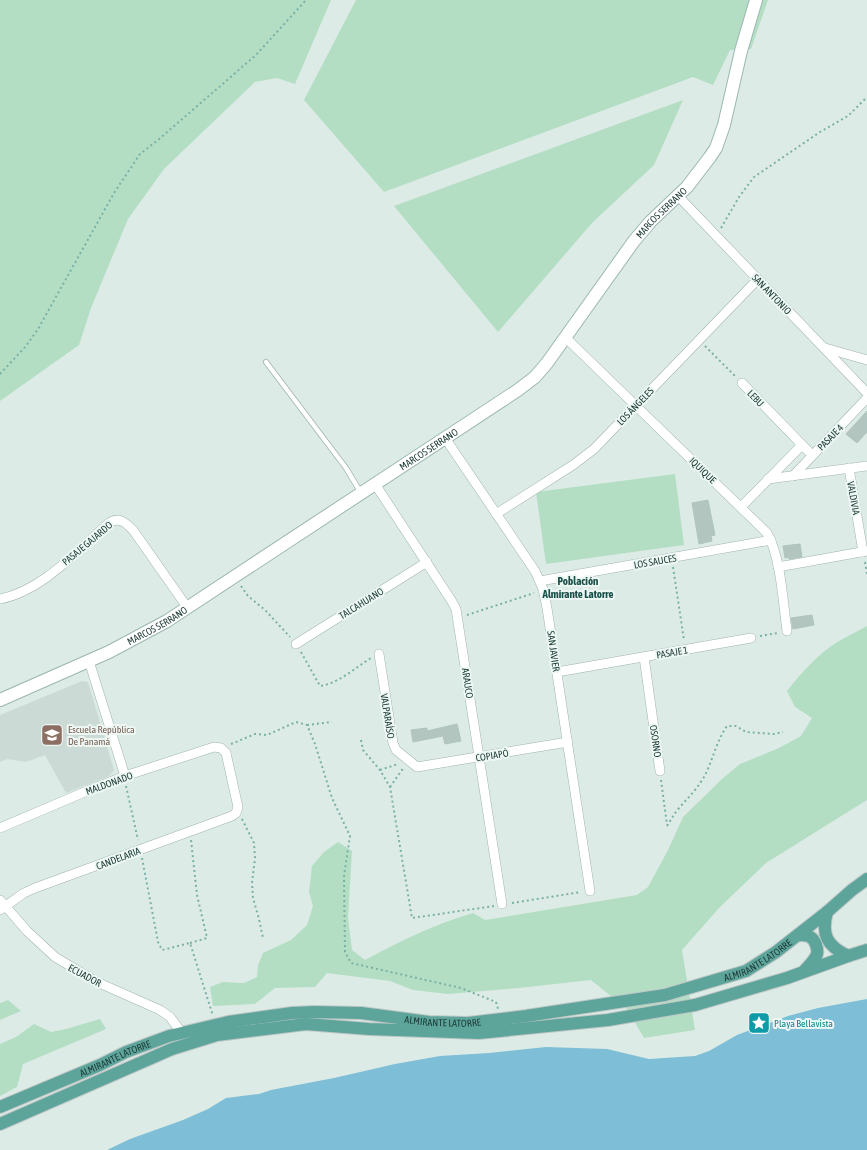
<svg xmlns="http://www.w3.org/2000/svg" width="867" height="1150" font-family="'Asap Condensed',sans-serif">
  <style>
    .built { fill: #cbdad5 }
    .green { fill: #b3dec4 }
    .water { fill: #7ebed6 }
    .building { fill: #b2c5bf; stroke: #afc5be }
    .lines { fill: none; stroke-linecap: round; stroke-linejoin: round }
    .lane-casing { stroke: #a0b3ae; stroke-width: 6 }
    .street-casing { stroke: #a0b3ae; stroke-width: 10 }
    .secondary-casing { stroke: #9bb7b0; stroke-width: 14 }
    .primary-casing { stroke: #c0c8c7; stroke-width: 14 }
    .path { stroke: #7ab1a6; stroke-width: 2; stroke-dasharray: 2 3; stroke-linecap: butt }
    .lane { stroke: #fff; stroke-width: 4.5 }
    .street { stroke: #fff; stroke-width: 9 }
    .secondary { stroke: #fff; stroke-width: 12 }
    .primary { stroke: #5da59b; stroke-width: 12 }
    .labels { text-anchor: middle; stroke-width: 4; stroke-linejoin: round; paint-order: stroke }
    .street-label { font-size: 10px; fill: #1d3b37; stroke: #edf7f3 }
    .education-label { font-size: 10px; fill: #785e54; stroke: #edf7f3; text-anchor: start }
    .culture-label { font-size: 10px; fill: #0d838f; stroke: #edf7f3; text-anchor: start }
    .neighbourhood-label { font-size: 11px; font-weight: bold; fill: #184f48; stroke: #edf7f3 }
  </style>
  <rect width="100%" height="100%" fill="#ddebe6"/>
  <polygon class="built" points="82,681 88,682 114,770 109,776 66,793 45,755 26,762 7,759 0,762 0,715"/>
  <g class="green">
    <polygon points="0,0 331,0 295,84 277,78 255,82 164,169 128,219 91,308 79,345 0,401"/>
    <polygon points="356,0 768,0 751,49 730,50 713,85 693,77 384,192 304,100"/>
    <polygon points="683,100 654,165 592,223 498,332 394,206"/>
    <polygon points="675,474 684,545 546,564 536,492"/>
    <path d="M867 626V800L766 863 719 908 682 950 695 1030 644 1038 627 1009 591 980 519 988 448 994 413 990 390 981 327 973 315 987 275 988 255 1004 213 1006 210 987 223 982 244 983 257 977 258 965 263 953 291 940 307 925 313 906 309 892 312 866 324 852 338 842 352 851 348 918 352 950 365 960C400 941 435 924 473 913L485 920 637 895 648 887 668 850 683 817 722 779 740 764 779 748 801 736 812 718 795 707 787 691C801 673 819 653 839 641 848 636 858 631 867 626Z"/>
    <polygon points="8,1000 21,1011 0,1020 0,1003"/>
    <polygon points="100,1019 106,1029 23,1064 17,1087 0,1096 0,1044 16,1037 34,1024 51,1032 66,1029"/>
  </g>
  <polygon class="water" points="867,999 867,1150 107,1150 130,1139 183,1120 208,1109 226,1098 259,1094 271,1090 334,1078 395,1064 440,1056 489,1053 546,1047 607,1049 649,1059 695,1056 709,1051 737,1035 788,1016 818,1008"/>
  <g class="building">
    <polygon points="867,411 867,432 857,443 846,434"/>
    <polygon points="708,500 715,535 711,536 712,541 699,544 692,503"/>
    <polygon points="800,544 802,557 789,559 788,557 785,558 783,546"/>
    <polygon points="812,615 814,625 793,629 791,618"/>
    <polygon points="457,724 461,741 445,744 443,736 413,742 411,730 427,728 427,731"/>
  </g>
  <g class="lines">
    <g class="lane-casing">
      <polyline id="lane" points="266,362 346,468 361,493"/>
    </g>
    <g class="street-casing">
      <g id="street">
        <polyline points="678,196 867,393"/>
        <path d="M565 337 767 533C781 557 783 603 787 631"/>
        <polyline points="825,348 867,360"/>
        <polyline points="742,383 812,455"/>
        <polyline points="445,438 535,571 543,589 547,608 590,891"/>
        <polyline points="849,468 863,552"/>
        <polyline points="793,476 867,398"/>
        <polyline points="768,479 867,466"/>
        <polyline points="375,484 451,600 456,609 502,904"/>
        <polyline points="741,507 802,445"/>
        <polyline points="496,514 573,465 594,449 758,279"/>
        <polyline points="778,567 867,551"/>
        <polyline points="540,581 771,540"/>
        <path d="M0 599C42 591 78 550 109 523 119 516 126 523 133 530L187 607"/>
        <polyline points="296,644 427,562"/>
        <polyline points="379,654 393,743 396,750 417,767 568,742"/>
        <polyline points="644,657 660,771"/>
        <polyline points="89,661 125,776"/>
        <polyline points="557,672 751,638"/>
        <polyline points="0,828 87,791 125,776 214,747 221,748 226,753 238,807 236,813 232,816 35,888 24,893 0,910"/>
        <polyline points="0,900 27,931 55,957 97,982 160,1010 170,1017 182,1033"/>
      </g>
    </g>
    <g class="secondary-casing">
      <g id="secondary">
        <path id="s1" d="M0 700 109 652 167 621 518 390 535 377 547 363 634 241 651 221 687 187 710 157 716 148 724 125 741 51 756 0"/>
      </g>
    </g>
    <g class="primary-casing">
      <g id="primary">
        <path d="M827 912C821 935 827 946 848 956"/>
        <path d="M798 935C806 935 813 935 816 945 817 948 818 951 817 954 815 960 809 966 805 970"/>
        <path id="s2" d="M0 1107 100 1065 126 1052 169 1036 228 1022 292 1013 314 1012 361 1013 429 1022 468 1023 526 1016 665 995 746 971 776 952 827 912 852 890 867 879"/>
        <polyline points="0,1124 172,1049 217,1035 306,1024 369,1029 479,1033 608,1020 695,1005 787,978 848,956 867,950"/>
      </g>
    </g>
    <g class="path">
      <polyline points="721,228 739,197 754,177 820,132 848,116 867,97"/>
      <polyline points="705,346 736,377"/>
      <polyline points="0,374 26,346 38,329 114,193 140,154 158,140 256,55 306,0"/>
      <polyline points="865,562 867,574"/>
      <polyline points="673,567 684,640"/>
      <polyline points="241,586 248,596 265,610 290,637"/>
      <polyline points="467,615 534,593"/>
      <polyline points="760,636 778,633"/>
      <path d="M301 652 320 686C339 683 355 668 371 658"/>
      <polyline points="307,725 332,722"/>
      <polyline points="361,740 363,750 380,770 390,787 412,918 494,906"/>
      <polyline points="231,744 255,734 267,735 296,722 307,725 315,744 332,798 350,836 344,876 345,952 351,963 461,988 496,1002 498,1009"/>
      <polyline points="380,770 398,764"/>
      <polyline points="661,780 667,825"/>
      <polyline points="126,786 138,840"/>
      <polyline points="390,787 404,767"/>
      <polyline points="242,819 254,843 255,858 252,883 253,898 259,919 263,938"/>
      <path d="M667 826C671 820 674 814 679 808 688 798 697 789 704 777 713 760 716 742 727 726H736L746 732 774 734 783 732"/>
      <polyline points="142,858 158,942 162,950 190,943 213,1016"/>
      <polyline points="512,903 581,892"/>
      <polyline points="190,943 207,938 197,895 191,840"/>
    </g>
    <use href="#lane" class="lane"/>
    <use href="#street" class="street"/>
    <use href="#secondary" class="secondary"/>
    <use href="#primary" class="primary"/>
  </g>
  <defs>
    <g id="school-square" transform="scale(1.15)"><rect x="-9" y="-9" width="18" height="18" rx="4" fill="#8d6e63" stroke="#edf7f3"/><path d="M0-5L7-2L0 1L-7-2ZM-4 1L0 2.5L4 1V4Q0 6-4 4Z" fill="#fff"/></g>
    <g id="sight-square" transform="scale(1.15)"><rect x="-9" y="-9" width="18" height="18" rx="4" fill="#0f9aa8" stroke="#edf7f3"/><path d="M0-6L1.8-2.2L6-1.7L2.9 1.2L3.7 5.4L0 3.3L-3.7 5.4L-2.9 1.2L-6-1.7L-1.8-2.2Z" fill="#fff"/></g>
  </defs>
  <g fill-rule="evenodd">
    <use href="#school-square" x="52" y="735"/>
    <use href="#sight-square" x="759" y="1023"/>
  </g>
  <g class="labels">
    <g class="street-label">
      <text dy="4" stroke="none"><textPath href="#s1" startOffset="834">MARCOS SERRANO</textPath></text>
      <text transform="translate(772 294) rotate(46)" y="4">SAN ANTONIO</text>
      <text transform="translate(756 398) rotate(46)" y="4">LEBU</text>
      <text transform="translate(635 406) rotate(-46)" y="4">LOS ÁNGELES</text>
      <text transform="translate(830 437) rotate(-46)" y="4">PASAJE 4</text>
      <text dy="4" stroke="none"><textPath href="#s1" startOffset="498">MARCOS SERRANO</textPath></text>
      <text transform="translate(703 470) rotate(44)" y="4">IQUIQUE</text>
      <text transform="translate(854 498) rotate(80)" y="4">VALDIVIA</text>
      <text transform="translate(87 543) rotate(-40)" y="4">PASAJE GAJARDO</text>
      <text transform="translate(655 561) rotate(-10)" y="4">LOS SAUCES</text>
      <text transform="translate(361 603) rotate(-32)" y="4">TALCAHUANO</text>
      <text dy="4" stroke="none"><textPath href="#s1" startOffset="174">MARCOS SERRANO</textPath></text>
      <text transform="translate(554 651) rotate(82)" y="4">SAN JAVIER</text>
      <text transform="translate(672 652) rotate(-10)" y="4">PASAJE 1</text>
      <text transform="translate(468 683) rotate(81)" y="4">ARAUCO</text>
      <text transform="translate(388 716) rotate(81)" y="4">VALPARAÍSO</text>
      <text transform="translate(656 741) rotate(82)" y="4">OSORNO</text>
      <text transform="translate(492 755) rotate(-9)" y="4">COPIAPÓ</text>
      <text transform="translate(109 783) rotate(-20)" y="4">MALDONADO</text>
      <text transform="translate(118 858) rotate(-21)" y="4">CANDELARIA</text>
      <text dy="4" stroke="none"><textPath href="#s2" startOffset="784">ALMIRANTE LATORRE</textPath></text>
      <text transform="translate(85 975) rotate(28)" y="4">ECUADOR</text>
      <text dy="4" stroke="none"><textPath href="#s2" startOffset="460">ALMIRANTE LATORRE</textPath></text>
      <text dy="4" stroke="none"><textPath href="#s2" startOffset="125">ALMIRANTE LATORRE</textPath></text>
    </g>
    <g class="education-label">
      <text x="68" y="733">Escuela República<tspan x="68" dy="12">De Panamá</tspan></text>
    </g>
    <g class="culture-label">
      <text x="774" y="1027">Playa Bellavista</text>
    </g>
    <g class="neighbourhood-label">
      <text x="578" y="585">Población<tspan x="578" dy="13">Almirante Latorre</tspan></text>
    </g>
  </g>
</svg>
